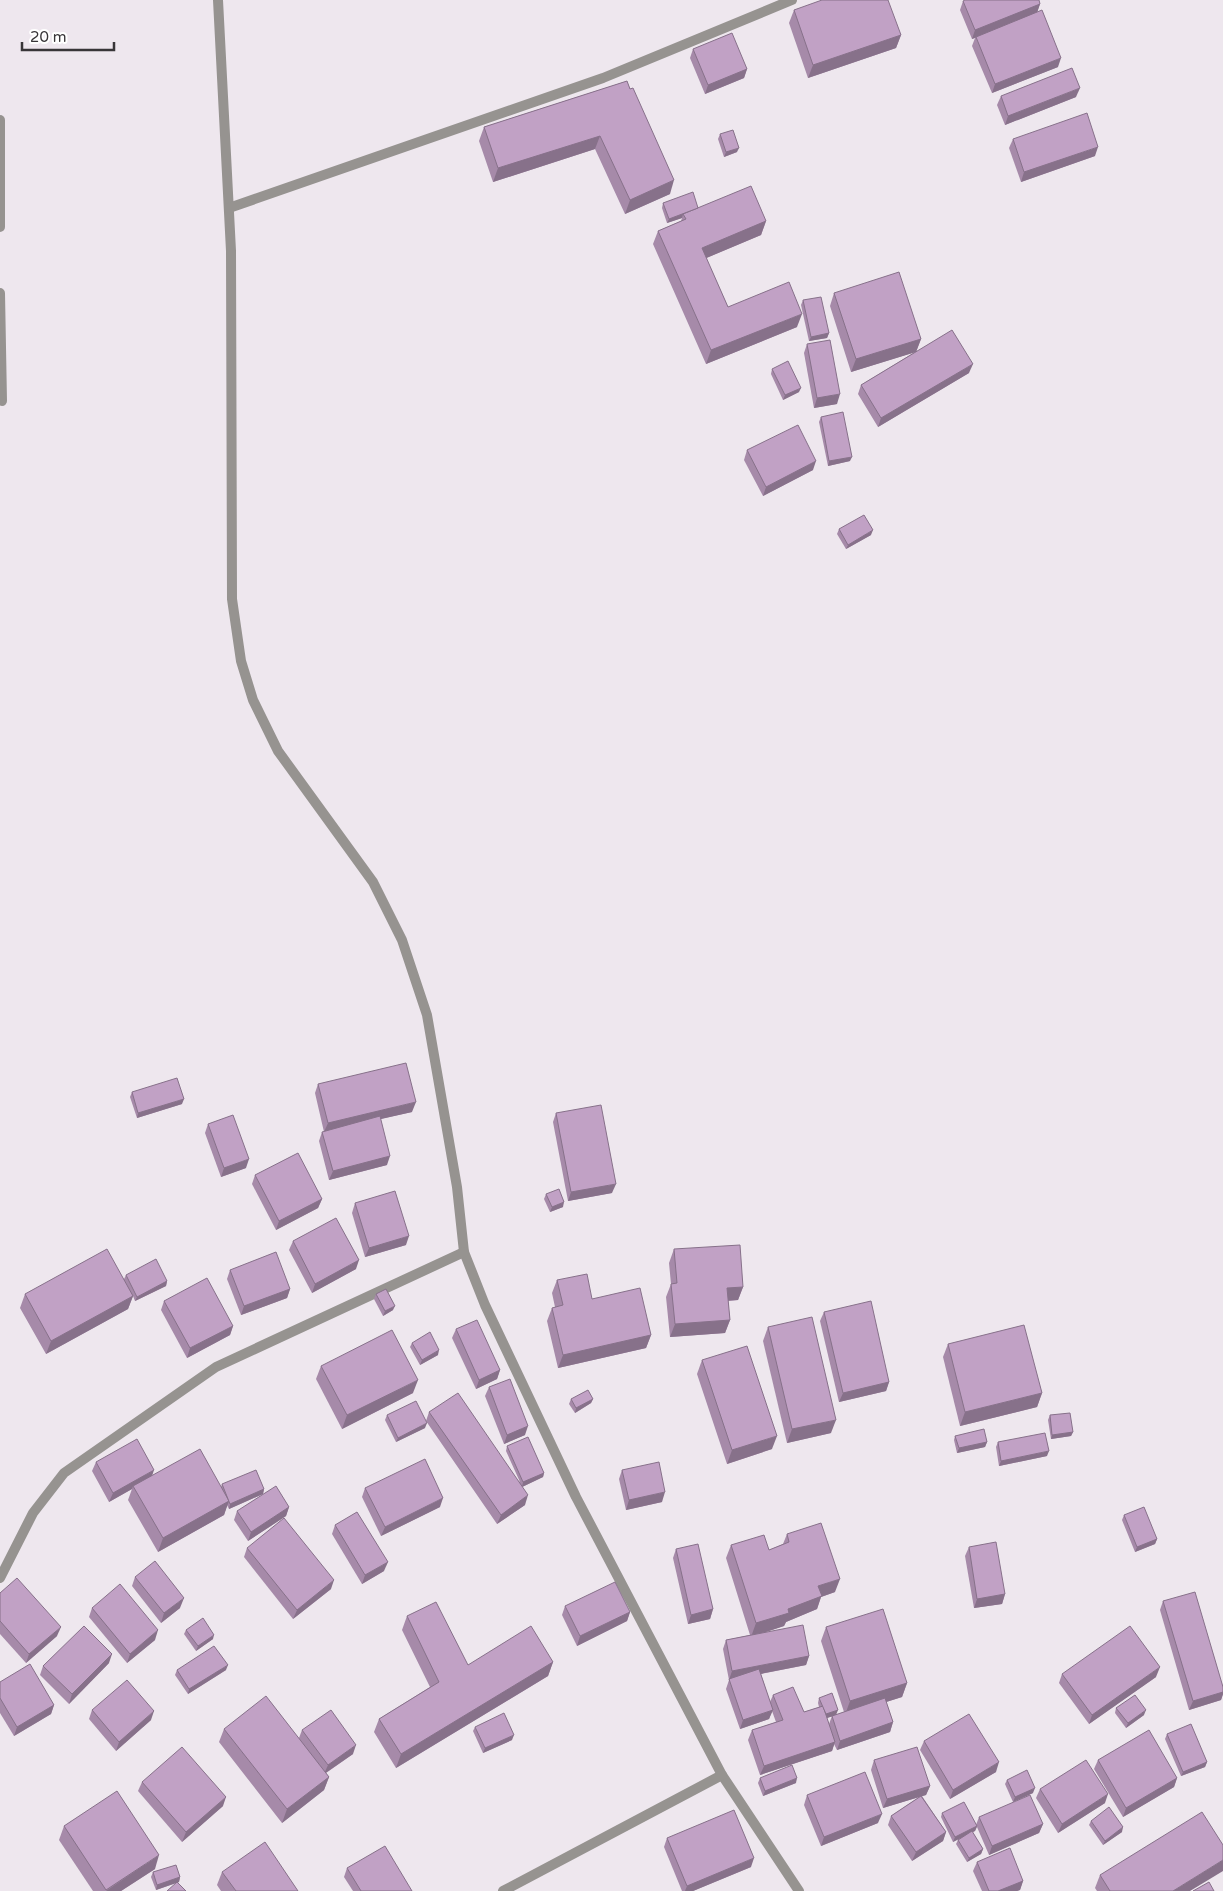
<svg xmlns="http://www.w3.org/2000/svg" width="1223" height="1891" font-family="'Varela Round',sans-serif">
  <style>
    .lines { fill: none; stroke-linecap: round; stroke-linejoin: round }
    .minor { stroke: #969390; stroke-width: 10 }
    .wall { fill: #a68aa9; fill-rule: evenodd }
    .shaded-wall { fill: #87718a }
    .building { fill: #c1a1c5; stroke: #87718a }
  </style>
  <rect width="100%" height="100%" fill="#eee7ee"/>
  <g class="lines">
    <g class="minor">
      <polyline points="218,0 231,251 232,599 241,661 253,700 278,751 373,882 402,940 427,1015 457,1187 464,1252 485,1305 576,1497 722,1775 799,1891"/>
      <polyline points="0,120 0,227"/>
      <polyline points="229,208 603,78 792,0"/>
      <polyline points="0,293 2,401"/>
      <polyline points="0,1578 33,1513 64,1473 216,1367 464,1252"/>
      <polyline points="503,1891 722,1775"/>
    </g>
  </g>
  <g class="wall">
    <polygon points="963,1 1040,4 1037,12 1058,67 992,93 972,46 975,38 972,39 960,10"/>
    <polygon points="794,10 901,35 896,48 808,78 789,23"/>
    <polygon points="693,49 747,69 744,78 705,94 690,58"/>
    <polygon points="627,81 670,194 625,214 595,149 493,182 479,141 484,127"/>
    <polygon points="1001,96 1076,97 1005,125 997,105"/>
    <polygon points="720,134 737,152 724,157 718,139"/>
    <polygon points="1013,139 1095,156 1021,182 1009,148"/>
    <polygon points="663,203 698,208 766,221 761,235 706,258 728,307 797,327 706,364 653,244 658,231 681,221 682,218 667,223 662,208"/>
    <polygon points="834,293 921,339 916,352 969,373 878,427 858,394 861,385 915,352 851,372 830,306"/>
    <polygon points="803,300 829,333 827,338 809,341 801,305"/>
    <polygon points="807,344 837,404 814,408 804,353"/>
    <polygon points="772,369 799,392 783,400 771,374"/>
    <polygon points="821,417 850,461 828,466 819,422"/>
    <polygon points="747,450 813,470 763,496 744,460"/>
    <polygon points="839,529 871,535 846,549 837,534"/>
    <polygon points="318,1084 412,1112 380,1119 387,1165 329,1180 319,1141 322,1132 324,1132 315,1093"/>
    <polygon points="132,1092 182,1104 137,1118 130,1097"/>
    <polygon points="556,1113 612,1193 568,1201 553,1122"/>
    <polygon points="208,1124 246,1168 221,1177 205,1133"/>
    <polygon points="255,1175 322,1199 318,1208 276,1230 252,1184"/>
    <polygon points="546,1194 563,1207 550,1212 544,1199"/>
    <polygon points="355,1203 406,1245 365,1257 352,1213"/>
    <polygon points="293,1241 356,1269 312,1293 289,1250"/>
    <polygon points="674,1249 743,1287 738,1300 728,1301 730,1320 725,1333 670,1337 666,1297 671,1284 669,1263"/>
    <polygon points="230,1270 290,1289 287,1298 241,1315 227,1279"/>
    <polygon points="126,1275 167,1281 166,1286 135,1301 133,1296 128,1309 46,1354 20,1308 25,1294 124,1279"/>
    <polygon points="557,1280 592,1299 651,1335 646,1348 558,1368 547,1321 552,1308 555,1307 552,1293"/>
    <polygon points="376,1294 393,1310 383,1316 374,1299"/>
    <polygon points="164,1301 233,1326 230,1335 187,1358 161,1310"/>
    <polygon points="824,1312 889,1382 886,1391 839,1402 820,1321"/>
    <polygon points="768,1327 831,1433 787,1443 763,1341"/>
    <polygon points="456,1329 500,1370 497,1379 476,1389 452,1338"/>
    <polygon points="412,1343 438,1355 420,1365 410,1347"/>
    <polygon points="948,1344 1042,1393 1037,1407 960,1426 943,1357"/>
    <polygon points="702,1360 772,1449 727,1464 697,1374"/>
    <polygon points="321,1366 413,1393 342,1429 316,1379"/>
    <polygon points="489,1387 525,1435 504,1444 485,1396"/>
    <polygon points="571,1399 593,1399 591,1403 575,1413 569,1404"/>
    <polygon points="429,1412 520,1482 506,1451 507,1446 544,1473 543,1477 522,1487 525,1505 497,1524 426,1421"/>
    <polygon points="387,1415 425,1428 396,1442 385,1420"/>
    <polygon points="1050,1415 1073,1432 1071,1436 1051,1439 1048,1420"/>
    <polygon points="955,1436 987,1442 985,1447 957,1453 954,1440"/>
    <polygon points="998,1442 1047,1456 999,1466 996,1447"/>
    <polygon points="96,1462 152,1476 221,1487 222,1484 264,1489 263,1494 229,1509 227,1505 224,1515 158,1552 128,1500 132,1489 109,1502 92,1471"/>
    <polygon points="622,1470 662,1502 626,1510 619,1479"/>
    <polygon points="365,1488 440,1507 381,1536 362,1497"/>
    <polygon points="289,1507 286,1516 248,1541 234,1520 237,1511"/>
    <polygon points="1124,1515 1157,1539 1155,1544 1135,1552 1122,1520"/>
    <polygon points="335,1525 384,1571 362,1584 332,1534"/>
    <path d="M787 1534 835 1592 821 1597 817 1609 786 1622 784 1626 766 1632 809 1656 806 1665 761 1674 770 1702 773 1695 804 1712 819 1707 818 1703 819 1698 836 1715 844 1712 821 1641 826 1627 907 1683 902 1697 886 1702 893 1722 890 1732 837 1750 834 1744 832 1751 760 1775 748 1740 752 1730 776 1722 772 1711 769 1719 740 1729 726 1689 729 1680 723 1649 726 1640 750 1635 726 1558 731 1545 769 1550 783 1544ZM836 1715 832 1716 829 1724 827 1718Z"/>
    <polygon points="969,1547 1005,1594 1002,1604 974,1608 965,1556"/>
    <polygon points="247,1548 331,1589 293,1619 244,1557"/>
    <polygon points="676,1549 713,1609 710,1619 688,1624 673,1558"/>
    <polygon points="135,1577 180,1608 161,1623 132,1586"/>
    <polygon points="0,1593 57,1636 26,1663 0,1634"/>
    <polygon points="1163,1601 1223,1687 1223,1694 1221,1700 1189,1710 1160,1610"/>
    <polygon points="565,1606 630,1612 627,1621 577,1646 562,1615"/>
    <polygon points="92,1608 155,1640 127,1663 89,1617"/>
    <polygon points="407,1616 468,1665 553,1662 548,1676 396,1768 374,1732 379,1719 430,1687 402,1630"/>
    <polygon points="186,1630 213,1639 196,1651 184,1634"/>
    <polygon points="109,1663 69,1704 40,1675 43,1666"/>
    <polygon points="177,1670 226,1670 188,1694 175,1675"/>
    <polygon points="1062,1674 1156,1677 1089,1724 1059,1683"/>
    <polygon points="0,1682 54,1705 51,1714 14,1736 0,1713"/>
    <polygon points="1116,1708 1144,1715 1126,1728 1115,1713"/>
    <polygon points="92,1710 151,1720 116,1751 89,1719"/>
    <polygon points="475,1727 512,1740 483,1753 473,1731"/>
    <polygon points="224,1729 299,1738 302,1730 353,1754 326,1773 329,1777 324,1790 282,1823 219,1742"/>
    <polygon points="1167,1734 1207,1762 1205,1767 1181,1776 1165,1739"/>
    <polygon points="924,1741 996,1772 950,1799 920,1750"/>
    <polygon points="874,1760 930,1786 926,1795 922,1796 946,1832 943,1841 912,1861 888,1825 891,1816 919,1797 883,1808 871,1770"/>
    <polygon points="1098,1760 1177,1778 1174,1787 1123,1817 1094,1769"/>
    <polygon points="760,1778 796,1783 763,1796 758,1783"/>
    <polygon points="1007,1780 1033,1793 1013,1802 1005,1784"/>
    <polygon points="142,1782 223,1806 182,1842 138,1791"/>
    <polygon points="1040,1789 1105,1803 1058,1833 1036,1798"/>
    <polygon points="807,1795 878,1823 821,1846 804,1805"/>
    <polygon points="942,1813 976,1825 979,1817 1043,1824 1039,1833 989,1855 977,1827 975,1831 972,1832 983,1849 981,1854 967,1862 956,1844 958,1840 960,1838 953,1842 941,1817"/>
    <polygon points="1091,1821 1122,1832 1103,1845 1089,1825"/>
    <polygon points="64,1826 155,1869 121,1891 93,1891 59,1840"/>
    <polygon points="667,1838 751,1867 693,1891 682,1891 664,1847"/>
    <polygon points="977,1862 1023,1881 1020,1890 1017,1891 982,1891 973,1871"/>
    <polygon points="347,1868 412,1891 353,1891 344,1877"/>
    <polygon points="153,1872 180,1877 179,1882 156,1890 151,1877"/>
    <polygon points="222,1872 298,1891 221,1891 217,1885"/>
    <polygon points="1100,1875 1190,1891 1097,1891 1095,1888"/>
  </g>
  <g class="shaded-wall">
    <polygon points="1040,4 1037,13 972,39 975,30"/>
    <polygon points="901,35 896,48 808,78 813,65"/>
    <polygon points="1061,58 1058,67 992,93 995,84"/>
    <polygon points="747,69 744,78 705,94 708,85"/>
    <polygon points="1080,88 1076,97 1005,125 1008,116"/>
    <polygon points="600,136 595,149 493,182 498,168"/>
    <polygon points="1098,147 1095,156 1021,182 1024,172"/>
    <polygon points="739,148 737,152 724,157 726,152"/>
    <polygon points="674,180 670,194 625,214 630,200"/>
    <polygon points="699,208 683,214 682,218 667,223 669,219"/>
    <polygon points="766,221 761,235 697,262 702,248"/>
    <polygon points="802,314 797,327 706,364 711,350"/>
    <polygon points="829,333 827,338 809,341 811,337"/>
    <polygon points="921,339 916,352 851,372 856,359"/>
    <polygon points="973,364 969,373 878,427 881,418"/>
    <polygon points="801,388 799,392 783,400 785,395"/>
    <polygon points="840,394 837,404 814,408 817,398"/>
    <polygon points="852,457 850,461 828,466 829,461"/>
    <polygon points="816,461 813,470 763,496 766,487"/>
    <polygon points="873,530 871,535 846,549 848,545"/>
    <polygon points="184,1099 182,1104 137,1118 138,1113"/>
    <polygon points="416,1102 412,1112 324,1132 328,1123"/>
    <polygon points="390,1156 387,1165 329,1180 333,1171"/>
    <polygon points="249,1159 246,1168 221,1177 224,1168"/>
    <polygon points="616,1184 612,1193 568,1201 571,1192"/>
    <polygon points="322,1199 318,1208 276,1230 279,1221"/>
    <polygon points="564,1202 563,1207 550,1212 552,1207"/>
    <polygon points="409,1236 406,1245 365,1257 369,1248"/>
    <polygon points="359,1260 356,1269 312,1293 315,1284"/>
    <polygon points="167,1281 166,1286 135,1301 137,1297"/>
    <polygon points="743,1287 738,1300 722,1301 727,1288"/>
    <polygon points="290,1289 287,1298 241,1315 244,1306"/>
    <polygon points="133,1296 128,1309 46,1354 51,1341"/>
    <polygon points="395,1306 393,1310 383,1316 385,1311"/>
    <polygon points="730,1320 725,1333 670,1337 675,1324"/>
    <polygon points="233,1326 230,1335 187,1358 190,1348"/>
    <polygon points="651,1335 646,1348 558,1368 563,1355"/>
    <polygon points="439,1350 438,1355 420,1365 422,1360"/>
    <polygon points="500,1370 497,1379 476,1389 479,1380"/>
    <polygon points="418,1380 413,1393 342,1429 347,1415"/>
    <polygon points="889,1382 886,1391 839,1402 843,1393"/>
    <polygon points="1042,1393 1037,1407 960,1426 965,1412"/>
    <polygon points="593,1399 591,1403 575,1413 576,1408"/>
    <polygon points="836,1420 831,1433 787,1443 792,1429"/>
    <polygon points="427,1423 425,1428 396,1442 398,1438"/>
    <polygon points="528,1426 525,1435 504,1444 507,1435"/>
    <polygon points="1073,1432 1071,1436 1051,1439 1052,1435"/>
    <polygon points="777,1436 772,1449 727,1464 732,1450"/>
    <polygon points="987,1442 985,1447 957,1453 959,1448"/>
    <polygon points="1049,1451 1047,1456 999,1466 1001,1461"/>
    <polygon points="154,1470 151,1479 133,1486 132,1489 109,1502 113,1493"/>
    <polygon points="544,1473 543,1477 522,1487 523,1482"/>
    <polygon points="264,1489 263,1494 229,1509 230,1504"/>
    <polygon points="665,1492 662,1502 626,1510 629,1500"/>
    <polygon points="528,1495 525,1505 497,1524 501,1515"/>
    <polygon points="443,1498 440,1507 381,1536 385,1527"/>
    <polygon points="229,1501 224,1515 158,1552 163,1538"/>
    <polygon points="289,1507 286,1516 248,1541 251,1532"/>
    <polygon points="1157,1539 1155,1544 1135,1552 1137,1547"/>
    <polygon points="388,1562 384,1571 362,1584 365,1575"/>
    <polygon points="840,1579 835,1592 821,1597 817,1609 786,1622 784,1626 751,1637 756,1623 818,1586"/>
    <polygon points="334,1580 331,1589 293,1619 297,1610"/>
    <polygon points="1005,1594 1002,1604 974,1608 977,1599"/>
    <polygon points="184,1598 180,1608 161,1623 164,1613"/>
    <polygon points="713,1609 710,1619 688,1624 691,1615"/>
    <polygon points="630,1612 627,1621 577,1646 580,1636"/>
    <polygon points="61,1627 57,1636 26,1663 29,1654"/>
    <polygon points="158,1630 155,1640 127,1663 130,1654"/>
    <polygon points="214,1635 213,1639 196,1651 198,1646"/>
    <polygon points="112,1654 109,1663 69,1704 72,1694"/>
    <polygon points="809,1656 806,1665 729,1680 732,1671"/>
    <polygon points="553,1662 548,1676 396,1768 401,1754"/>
    <polygon points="228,1665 226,1670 188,1694 189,1689"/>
    <polygon points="1160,1667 1156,1677 1089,1724 1092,1715"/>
    <polygon points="907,1683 902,1697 845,1715 850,1701"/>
    <polygon points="1223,1692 1223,1694 1221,1700 1189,1710 1193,1701"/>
    <polygon points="54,1705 51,1714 14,1736 17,1727"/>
    <polygon points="773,1710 769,1719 740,1729 743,1720"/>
    <polygon points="838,1710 836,1715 824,1719 825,1714"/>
    <polygon points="1146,1710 1144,1715 1126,1728 1128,1723"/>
    <polygon points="154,1711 151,1720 116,1751 119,1742"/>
    <polygon points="893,1722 890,1732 837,1750 840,1741"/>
    <polygon points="514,1735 512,1740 483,1753 485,1748"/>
    <polygon points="835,1742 832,1751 760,1775 764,1766"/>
    <polygon points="356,1745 353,1754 324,1774 328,1765"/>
    <polygon points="999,1762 996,1772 950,1799 953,1790"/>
    <polygon points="1207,1762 1205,1767 1181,1776 1183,1772"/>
    <polygon points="329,1777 324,1790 282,1823 287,1809"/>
    <polygon points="797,1778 796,1783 763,1796 765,1791"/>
    <polygon points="1177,1778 1174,1787 1123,1817 1126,1808"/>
    <polygon points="930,1786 926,1795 883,1808 887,1799"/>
    <polygon points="1035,1788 1033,1793 1013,1802 1015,1797"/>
    <polygon points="1108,1794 1105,1803 1058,1833 1062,1824"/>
    <polygon points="226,1797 223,1806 182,1842 186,1832"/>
    <polygon points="882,1814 878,1823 821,1846 824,1837"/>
    <polygon points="1043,1824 1039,1833 989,1855 992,1846"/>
    <polygon points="977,1826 975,1831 953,1842 955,1837"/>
    <polygon points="1123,1827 1122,1832 1103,1845 1105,1841"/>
    <polygon points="946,1832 943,1841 912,1861 916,1852"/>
    <polygon points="983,1849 981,1854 967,1862 969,1858"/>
    <polygon points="159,1855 155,1869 121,1891 106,1891"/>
    <polygon points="754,1858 751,1867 693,1891 685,1891 687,1886"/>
    <polygon points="1223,1860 1223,1871 1190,1891 1173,1891"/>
    <polygon points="180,1877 179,1882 156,1890 157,1885"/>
    <polygon points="1023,1881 1020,1890 1017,1891 998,1891"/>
  </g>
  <g class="building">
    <polygon points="822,0 888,0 901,35 813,65 794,10"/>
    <polygon points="965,0 1039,0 1040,4 975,30 963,1"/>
    <polygon points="1042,10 1061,58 995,84 976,37"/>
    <polygon points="732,33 747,69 708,85 693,49"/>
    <polygon points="1072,68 1080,88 1008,116 1001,96"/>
    <polygon points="627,81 630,89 633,88 674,180 630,200 600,136 498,168 484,127"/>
    <polygon points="1087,113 1098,147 1024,172 1013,139"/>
    <polygon points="733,130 739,148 726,152 720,134"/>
    <polygon points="751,186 766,221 702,248 728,307 789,282 802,314 711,350 658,231 686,219 683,214"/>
    <polygon points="693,192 698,208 669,219 663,203"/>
    <polygon points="899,272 921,339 856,359 834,293"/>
    <polygon points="821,297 829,333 811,337 803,300"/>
    <polygon points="952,330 973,364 881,418 861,385"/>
    <polygon points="830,340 840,394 817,398 807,344"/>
    <polygon points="788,361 801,388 785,395 772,369"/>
    <polygon points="843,412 852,457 829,461 821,417"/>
    <polygon points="798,425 816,461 766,487 747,450"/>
    <polygon points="864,515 873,530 848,545 839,529"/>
    <polygon points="406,1063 416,1102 328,1123 318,1084"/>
    <polygon points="177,1078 184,1099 138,1113 132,1092"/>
    <polygon points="601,1105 616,1184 571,1192 556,1113"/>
    <polygon points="233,1115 249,1159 224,1168 208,1124"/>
    <polygon points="380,1116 390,1156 333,1171 322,1132"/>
    <polygon points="298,1153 322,1199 279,1221 255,1175"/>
    <polygon points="559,1189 564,1202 552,1207 546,1194"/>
    <polygon points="395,1191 409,1236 369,1248 355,1203"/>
    <polygon points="336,1218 359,1260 315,1284 293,1241"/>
    <polygon points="740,1245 743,1287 727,1288 730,1320 675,1324 671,1284 677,1283 674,1249"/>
    <polygon points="107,1249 133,1296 51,1341 25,1294"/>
    <polygon points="276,1252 290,1289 244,1306 230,1270"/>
    <polygon points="156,1259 167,1281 137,1297 126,1275"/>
    <polygon points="587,1274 592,1299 640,1288 651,1335 563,1355 552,1308 563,1305 557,1280"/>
    <polygon points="207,1278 233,1326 190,1348 164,1301"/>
    <polygon points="386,1289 395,1306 385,1311 376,1294"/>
    <polygon points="871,1301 889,1382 843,1393 824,1312"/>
    <polygon points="812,1317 836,1420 792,1429 768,1327"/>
    <polygon points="477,1320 500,1370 479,1380 456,1329"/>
    <polygon points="1024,1325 1042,1393 965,1412 948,1344"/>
    <polygon points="392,1330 418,1380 347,1415 321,1366"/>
    <polygon points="430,1332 439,1350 422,1360 412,1343"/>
    <polygon points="747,1346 777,1436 732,1450 702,1360"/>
    <polygon points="510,1379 528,1426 507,1435 489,1387"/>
    <polygon points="588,1390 593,1399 576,1408 571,1399"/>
    <polygon points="458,1393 528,1495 501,1515 429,1412"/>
    <polygon points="416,1401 427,1423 398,1438 387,1415"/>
    <polygon points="1070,1413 1073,1432 1052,1435 1050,1415"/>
    <polygon points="984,1429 987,1442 959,1448 955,1436"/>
    <polygon points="1045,1433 1049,1451 1001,1461 998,1442"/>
    <polygon points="528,1437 544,1473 523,1482 507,1446"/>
    <polygon points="137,1439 154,1470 113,1493 96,1462"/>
    <polygon points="200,1449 229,1501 163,1538 133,1486"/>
    <polygon points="425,1459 443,1498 385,1527 365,1488"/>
    <polygon points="659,1462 665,1492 629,1500 622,1470"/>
    <polygon points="256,1470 264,1489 230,1504 222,1484"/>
    <polygon points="276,1486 289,1507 251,1532 237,1511"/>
    <polygon points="1144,1507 1157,1539 1137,1547 1124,1515"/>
    <polygon points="357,1512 388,1562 365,1575 335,1525"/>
    <polygon points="284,1518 334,1580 297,1610 247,1548"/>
    <polygon points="821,1523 840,1579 818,1586 822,1596 788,1609 789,1613 756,1623 731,1545 764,1535 769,1550 789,1542 787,1534"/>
    <polygon points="996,1542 1005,1594 977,1599 969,1547"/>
    <polygon points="698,1544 713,1609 691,1615 676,1549"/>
    <polygon points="155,1561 184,1598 164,1613 135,1577"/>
    <polygon points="17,1578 61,1627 29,1654 0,1621 0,1593"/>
    <polygon points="615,1582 630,1612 580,1636 565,1606"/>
    <polygon points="120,1584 158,1630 130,1654 92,1608"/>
    <polygon points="1195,1592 1223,1687 1223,1692 1193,1701 1163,1601"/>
    <polygon points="436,1602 468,1665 531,1626 553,1662 401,1754 379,1719 439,1682 407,1616"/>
    <polygon points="883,1609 907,1683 850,1701 826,1627"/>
    <polygon points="203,1618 214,1635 198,1646 186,1630"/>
    <polygon points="803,1625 809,1656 732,1671 726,1640"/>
    <polygon points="84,1626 112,1654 72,1694 43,1666"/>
    <polygon points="1130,1626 1160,1667 1092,1715 1062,1674"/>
    <polygon points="214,1646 228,1665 189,1689 177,1670"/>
    <polygon points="30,1664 54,1705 17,1727 0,1698 0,1682"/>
    <polygon points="759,1669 773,1710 743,1720 729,1679"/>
    <polygon points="127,1680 154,1711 119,1742 92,1710"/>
    <polygon points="793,1687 804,1712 823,1706 835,1742 764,1766 752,1730 783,1720 773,1695"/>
    <polygon points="832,1693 838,1710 826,1714 819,1698"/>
    <polygon points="1135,1695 1146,1710 1128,1723 1116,1708"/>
    <polygon points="266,1696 329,1777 287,1809 224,1729"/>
    <polygon points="885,1698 893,1722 840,1741 832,1716"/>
    <polygon points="331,1710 356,1745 328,1765 302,1730"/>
    <polygon points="504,1713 514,1735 485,1748 475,1727"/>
    <polygon points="969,1714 999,1762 953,1790 924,1741"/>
    <polygon points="1191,1724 1207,1762 1183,1772 1167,1734"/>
    <polygon points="1149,1730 1177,1778 1126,1808 1098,1760"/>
    <polygon points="182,1747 226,1797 186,1832 142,1782"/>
    <polygon points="917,1747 930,1786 887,1799 874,1760"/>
    <polygon points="1086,1760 1108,1794 1062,1824 1040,1789"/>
    <polygon points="792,1765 797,1778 765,1791 760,1778"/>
    <polygon points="1027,1770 1035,1788 1015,1797 1007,1780"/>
    <polygon points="865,1772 882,1814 824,1837 807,1795"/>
    <polygon points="117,1791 159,1855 106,1890 64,1826"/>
    <polygon points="1030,1795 1043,1824 992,1846 979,1817"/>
    <polygon points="921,1796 946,1832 916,1852 891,1816"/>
    <polygon points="964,1802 977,1826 955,1837 942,1813"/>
    <polygon points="1109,1807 1123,1827 1105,1841 1091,1821"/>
    <polygon points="734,1810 754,1858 687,1886 667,1838"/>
    <polygon points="1202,1812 1223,1845 1223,1860 1173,1891 1110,1891 1100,1875"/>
    <polygon points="972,1831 983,1849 969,1858 958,1840"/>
    <polygon points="265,1842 298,1891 236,1891 222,1872"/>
    <polygon points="385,1846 412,1891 361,1891 347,1868"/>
    <polygon points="1010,1848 1023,1881 998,1891 989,1891 977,1862"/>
    <polygon points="176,1865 180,1877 157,1885 153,1872"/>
    <polygon points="177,1882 186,1891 167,1891"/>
    <polygon points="1209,1882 1214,1891 1193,1891"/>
  </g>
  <path d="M22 42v8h92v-8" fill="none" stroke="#383538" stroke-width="2.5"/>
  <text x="30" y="42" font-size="15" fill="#383538" stroke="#ffffff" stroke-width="4" paint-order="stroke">20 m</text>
</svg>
